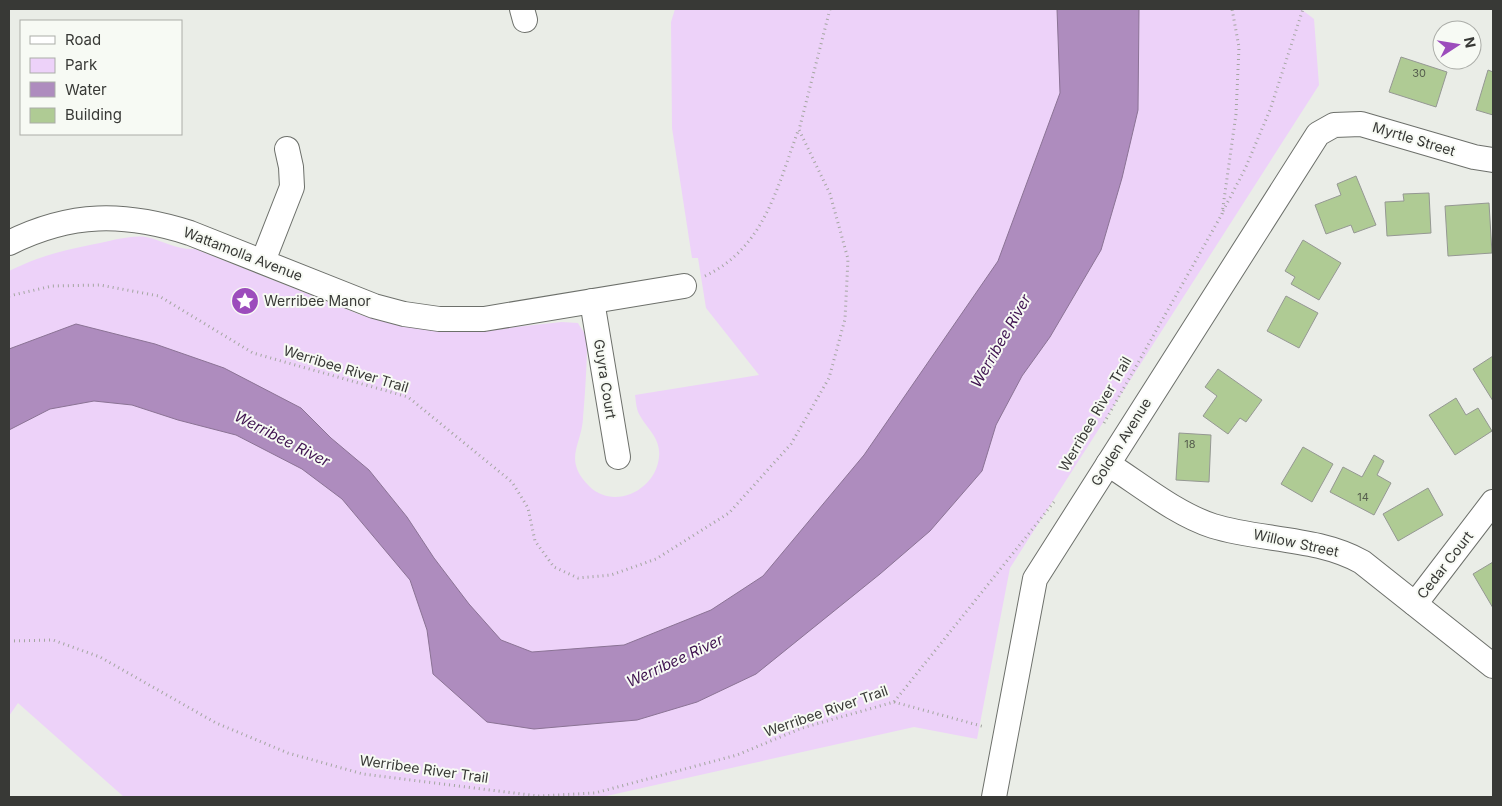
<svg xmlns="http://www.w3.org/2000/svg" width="1502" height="806" font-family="Inter,sans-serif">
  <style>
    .green { fill: #edd2f9 }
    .water { fill: #ae8cbe; stroke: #8b7395 }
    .building { fill: #afcb94; stroke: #959893 }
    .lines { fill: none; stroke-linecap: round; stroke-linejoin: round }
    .minor-casing { stroke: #6d706b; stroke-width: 26 }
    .path { stroke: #a4a6a1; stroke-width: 3; stroke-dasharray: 1 4; stroke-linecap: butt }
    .minor { stroke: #fff; stroke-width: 24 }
    .labels { text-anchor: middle; stroke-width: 4; stroke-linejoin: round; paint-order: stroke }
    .number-label { font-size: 11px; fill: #565e4e }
    .street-label { font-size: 14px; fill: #383936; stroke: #f7faf4 }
    .poi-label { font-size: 14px; fill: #383936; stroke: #f7faf4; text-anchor: start }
    .water-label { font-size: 15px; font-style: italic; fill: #3f1350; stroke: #f7faf4 }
  </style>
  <rect width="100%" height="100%" fill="#eaede7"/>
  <path class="green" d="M675 9H1301L1314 19 1319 85 1010 568 977 739 914 727 602 797H124L18 703 9 716V271C42 255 65 250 100 243 114 240 132 235 146 237 164 241 177 250 195 249L361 315 400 326 469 332 562 322 578 323C580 327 584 332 586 336 589 343 584 408 583 419 581 446 563 460 589 486 614 511 656 490 659 457 661 438 647 429 639 414 636 408 636 401 635 395L759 375 706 308 698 258H692L672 128 671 22Z"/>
  <polygon class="water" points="1057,9 1139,9 1138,110 1122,178 1101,250 1050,337 1022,376 996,425 982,471 930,531 880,574 756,674 697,702 637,720 534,729 487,722 433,674 427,630 410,580 342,499 302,469 236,435 178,420 132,405 94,401 50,409 9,430 9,349 76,324 155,344 224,368 301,408 331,438 369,470 407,517 434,558 469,604 501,640 532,652 624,645 711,610 763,576 864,455 998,261 1060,93"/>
  <g class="building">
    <polygon points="1401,57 1447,72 1436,107 1389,92"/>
    <polygon points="1488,70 1493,72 1493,115 1476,110"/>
    <polygon points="1356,176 1376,225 1354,233 1351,225 1326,234 1315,205 1341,195 1337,184"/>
    <polygon points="1429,193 1431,233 1387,236 1385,202 1404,201 1403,194"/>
    <polygon points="1489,203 1492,253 1448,256 1445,206"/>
    <polygon points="1303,240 1341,263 1319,300 1291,284 1295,277 1285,271"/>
    <polygon points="1286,296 1318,313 1299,348 1267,331"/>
    <polygon points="1493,356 1493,401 1473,369"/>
    <polygon points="1218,369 1262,400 1246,422 1240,418 1228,434 1203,416 1217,396 1205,387"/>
    <polygon points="1456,398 1466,415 1478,408 1492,431 1455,455 1429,415"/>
    <polygon points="1179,433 1211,435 1209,482 1176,480"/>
    <polygon points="1303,447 1333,464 1312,502 1281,484"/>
    <polygon points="1374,455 1384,461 1377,475 1391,483 1374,515 1330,492 1343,467 1362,477"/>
    <polygon points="1428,488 1443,515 1398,541 1383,514"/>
    <polygon points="1493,562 1493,608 1473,574"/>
  </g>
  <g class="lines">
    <g class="minor-casing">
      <g id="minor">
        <polyline points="522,9 525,20"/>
        <path d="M9 243C71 212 124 212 190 233L374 306 404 314 439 319H484L684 286"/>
        <polyline points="263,261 292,187 291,167 287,149"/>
        <polyline points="592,301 618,457"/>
        <path d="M1108 464C1141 485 1176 514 1213 526 1262 541 1317 537 1362 562L1493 666"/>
        <polyline points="1415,604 1493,502"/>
        <polyline points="994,797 1035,579 1318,134 1334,125 1361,124 1474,157 1493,160"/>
      </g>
    </g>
    <g class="path">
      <polyline points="1223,211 1245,169 1270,110 1303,9"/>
      <path d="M705 276C764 248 777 188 798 131"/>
      <polyline points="9,296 52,286 100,285 159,296 253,353 408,397 512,482 528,508 535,541 554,567 578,578 611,575 656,559 729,513 791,444 829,378 845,319 848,259 830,194 799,130 830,9"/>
      <polyline points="1104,423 1222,214 1236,114 1239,47 1232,9"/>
      <polyline points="9,641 53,640 100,657 216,723 288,753 363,774 538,796 595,793 737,755 802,728 894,702 1054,502"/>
      <polyline points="894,702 985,727"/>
    </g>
    <use href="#minor" class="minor"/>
  </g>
  <defs>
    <g id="sight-disc" transform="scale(1.4375)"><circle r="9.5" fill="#9c4cbc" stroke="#f7faf4"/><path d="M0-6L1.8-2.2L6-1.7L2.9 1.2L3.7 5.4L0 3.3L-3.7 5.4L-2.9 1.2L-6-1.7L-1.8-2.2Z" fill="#fff"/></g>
  </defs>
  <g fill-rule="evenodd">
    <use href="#sight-disc" x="245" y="301"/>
  </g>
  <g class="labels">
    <g class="number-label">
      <text x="1419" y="77">30</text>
      <text x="1190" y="448">18</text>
      <text x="1363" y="501">14</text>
    </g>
    <g class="street-label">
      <text transform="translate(1414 139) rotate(17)" y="5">Myrtle Street</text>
      <text transform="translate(243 254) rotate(21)" y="5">Wattamolla Avenue</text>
      <text transform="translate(346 369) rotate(17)" y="5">Werribee River Trail</text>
      <text transform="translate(605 379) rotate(81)" y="5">Guyra Court</text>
      <text transform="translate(1095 414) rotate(-60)" y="5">Werribee River Trail</text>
      <text transform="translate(1121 442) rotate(-58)" y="5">Golden Avenue</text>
      <text transform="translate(1296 543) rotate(12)" y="5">Willow Street</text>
      <text transform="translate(1445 565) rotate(-52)" y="5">Cedar Court</text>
      <text transform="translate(826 711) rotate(-19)" y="5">Werribee River Trail</text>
      <text transform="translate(424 769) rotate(8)" y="5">Werribee River Trail</text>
    </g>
    <g class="poi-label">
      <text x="264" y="306">Werribee Manor</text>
    </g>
    <g class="water-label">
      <text transform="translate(1001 341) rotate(-60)" y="5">Werribee River</text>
      <text transform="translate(282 439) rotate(27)" y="5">Werribee River</text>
      <text transform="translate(675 661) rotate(-25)" y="5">Werribee River</text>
    </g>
  </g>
  <rect width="1502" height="806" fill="none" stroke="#383936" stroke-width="20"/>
  <rect x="20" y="20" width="162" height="115" fill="#f7faf4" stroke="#abada8"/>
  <rect x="30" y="36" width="25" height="8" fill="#ffffff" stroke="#abada8"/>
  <text x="65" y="45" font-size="15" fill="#383936">Road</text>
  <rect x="30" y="58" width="25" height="15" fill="#edd2f9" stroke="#abada8"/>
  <text x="65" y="70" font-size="15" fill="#383936">Park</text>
  <rect x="30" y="82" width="25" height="15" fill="#ae8cbe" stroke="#abada8"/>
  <text x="65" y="95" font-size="15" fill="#383936">Water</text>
  <rect x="30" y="108" width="25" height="15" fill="#afcb94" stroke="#abada8"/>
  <text x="65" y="120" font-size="15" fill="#383936">Building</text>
  <g transform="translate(1457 45) rotate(78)"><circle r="24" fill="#f7faf4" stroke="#abada8"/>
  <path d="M0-4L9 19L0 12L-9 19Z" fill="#9c4cbc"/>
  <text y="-8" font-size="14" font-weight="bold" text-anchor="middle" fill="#383936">N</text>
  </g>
</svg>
